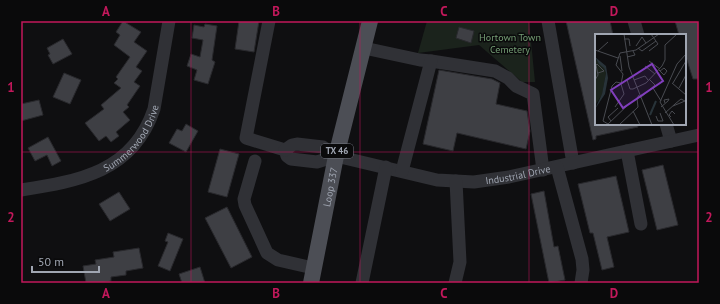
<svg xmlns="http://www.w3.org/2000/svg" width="720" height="304" font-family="'PT Sans',sans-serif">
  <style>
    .green { fill: #1b231c }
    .building { fill: #3e3f44; stroke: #29292d }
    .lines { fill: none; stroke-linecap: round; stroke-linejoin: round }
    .minor { stroke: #303136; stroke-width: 13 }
    .major { stroke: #4c4e55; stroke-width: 16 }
    .grid { fill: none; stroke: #c2185b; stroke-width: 1; stroke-opacity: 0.55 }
    .labels { text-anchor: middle; stroke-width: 3; stroke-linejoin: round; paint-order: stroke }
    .shield { fill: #0a0a0b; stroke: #737780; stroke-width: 1 }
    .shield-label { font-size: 9px; font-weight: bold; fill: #a0a6b2 }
    .park-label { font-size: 10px; fill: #759e75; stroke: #0a0a0b }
    .street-label { font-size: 10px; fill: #a0a6b2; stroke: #0a0a0b }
    .inset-river { fill: none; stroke: #283339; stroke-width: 2 }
    .inset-road { fill: none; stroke: #494b51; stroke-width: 1 }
    .view { fill: #813ebd; fill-opacity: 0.15; stroke: #813ebd; stroke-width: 2 }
    .inset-edge { fill: none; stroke: #a0a6b2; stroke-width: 2 }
    .neatline { fill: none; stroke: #c2185b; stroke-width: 1.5 }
    .grid-label { font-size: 13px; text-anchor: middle; font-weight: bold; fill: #c2185b }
  </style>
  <rect width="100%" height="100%" fill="#0f0f11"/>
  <polygon class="green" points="427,21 529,21 535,82 522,82 479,45 418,53"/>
  <g class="building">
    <polygon points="123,21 141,32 134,42 147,51 136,67 142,71 134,82 140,86 127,105 129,107 123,112 130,120 116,132 119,136 111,142 106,136 99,141 85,123 104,109 101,105 121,88 114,83 118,79 116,77 130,57 114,45 120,35 116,32"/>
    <polygon points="239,21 259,21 254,52 235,49"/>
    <polygon points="566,21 610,21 613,35 596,35 596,124 637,124 638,127 596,136 596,139 593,140"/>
    <polygon points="675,21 699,21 699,79 693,79 685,54 685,35 679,35"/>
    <polygon points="205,24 217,26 212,60 215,62 208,84 194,80 197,70 187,66 191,54 200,57 203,40 192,38 194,25 204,27"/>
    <polygon points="459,27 474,31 471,43 456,38"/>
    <polygon points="63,39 72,54 53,64 48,55 50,54 47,48"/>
    <polygon points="439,70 492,79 500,83 496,104 527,111 530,131 526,149 457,133 453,151 423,144"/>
    <polygon points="64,73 81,80 70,104 53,97"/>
    <polygon points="39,100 43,115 21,121 21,104"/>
    <polygon points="186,124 198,131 186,152 169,143 177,129 182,131"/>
    <polygon points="48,137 61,161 52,166 47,155 35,161 28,148"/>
    <polygon points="220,149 239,154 227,197 208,192"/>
    <polygon points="663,165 678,225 657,230 642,170"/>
    <polygon points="616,176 629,232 607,237 614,267 602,270 593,233 590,233 578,184"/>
    <polygon points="544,191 554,247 558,246 565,280 549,283 531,194"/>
    <polygon points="119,192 130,209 110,221 99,204"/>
    <polygon points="227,207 252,257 231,268 205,218"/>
    <polygon points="168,233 183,239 170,271 158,266 168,242 165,241"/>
    <polygon points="139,248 143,268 126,271 126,275 111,277 111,281 100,283 86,283 83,266 96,264 95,260 114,257 113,252"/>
    <polygon points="200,267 205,283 182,283 179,274"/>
  </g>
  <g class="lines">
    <g class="minor">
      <polyline points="269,21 246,138 285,150 287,156 291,159 317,162 336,156"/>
      <polyline points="548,21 573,163"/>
      <polyline points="634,21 638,35"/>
      <polyline points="364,48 420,60 431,61 495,71 508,78 516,86 533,94 543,170"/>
      <polyline points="666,124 671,141"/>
      <path id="s1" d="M285 150 292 145 297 144 323 147 336 156 437 180 474 182 509 177 699 135"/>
      <polyline points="627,151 641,224"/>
      <polyline points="255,161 244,199 245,205 267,253 278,260 313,268"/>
      <polyline points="557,167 582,259 583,270 581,283"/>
      <polyline points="402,171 431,61"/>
      <path id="s2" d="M21 190C79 181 133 172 154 109L169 21"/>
      <polyline points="362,283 386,167"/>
      <polyline points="455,283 460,262 456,181"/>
    </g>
    <path class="major" id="s3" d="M311 283 336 156 370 21"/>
  </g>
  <path class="grid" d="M191 21V283M360 21V283M529 21V283M21 152H699"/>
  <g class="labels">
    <rect class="shield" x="321" y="144" width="32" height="14" rx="3"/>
    <g class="shield-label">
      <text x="337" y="154">TX 46</text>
    </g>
    <g class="park-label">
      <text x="510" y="41">Hortown Town<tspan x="510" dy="12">Cemetery</tspan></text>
    </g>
    <g class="street-label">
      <text dy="4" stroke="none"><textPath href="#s2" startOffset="128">Summerwood Drive</textPath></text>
      <text dy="4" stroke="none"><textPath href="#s1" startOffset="241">Industrial Drive</textPath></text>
      <text dy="4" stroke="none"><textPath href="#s3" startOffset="98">Loop 337</textPath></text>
    </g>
  </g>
  <g transform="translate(595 34)">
    <rect width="91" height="91" fill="#0f0f11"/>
    <path d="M0 25 9 33 11 39 7 61 0 71Z" fill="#1b231c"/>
    <path d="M0 23 11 32 13 44 10 60 0 75 7 60 11 39 9 34 4 30Z" fill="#283339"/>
    <path class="inset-river" d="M55 81 61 67"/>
    <path class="inset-road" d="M29 0 34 33 57 91M29 5H34L35 12M41 12 47 3 51 9M43 14 47 17 61 7M0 16 23 24M3 17 13 8M54 17 63 10 56 0M25 22 27 37M32 23 40 21 38 17M54 27 65 35M50 32 60 40M64 36 69 41 72 37 69 34 65 37M0 46 3 41 1 31 2 30 9 37 3 39M32 46 35 55H38M39 46 50 42 53 46M77 49 91 61M78 49 91 27M58 54 66 67M84 54 91 41M38 55 51 49 67 32 70 26V11L82 0M45 64 60 51 54 45M20 73 29 60 26 50 28 40 21 31 25 19 41 16 64 0M66 73 73 67 74 65 69 66 70 69M38 77 45 91M70 79 80 70 86 65 90 67 78 72M61 82 63 87H68L65 79M76 83 74 81 77 77 80 80M16 87 13 83 23 74M13 90 8 87 17 52 21 48 26 49M12 91 36 68M24 91 43 73 42 64 44 61M79 91 65 68 82 30 91 20"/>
    <path class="view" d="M57 30 68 47 28 74 16 56Z"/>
    <rect width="91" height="91" class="inset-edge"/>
  </g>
  <rect width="720" height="304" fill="none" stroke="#0a0a0b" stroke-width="44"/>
  <path d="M32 266v6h67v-6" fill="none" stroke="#a0a6b2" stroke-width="2"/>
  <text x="38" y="266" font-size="12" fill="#a0a6b2" stroke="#0a0a0b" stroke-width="3" paint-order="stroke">50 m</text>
  <rect x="22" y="22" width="676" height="260" class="neatline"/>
  <g class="grid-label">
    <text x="106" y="16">A</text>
    <text x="276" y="16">B</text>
    <text x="444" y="16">C</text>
    <text x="614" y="16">D</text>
    <text x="11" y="92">1</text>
    <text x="709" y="92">1</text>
    <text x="11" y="222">2</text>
    <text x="709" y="222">2</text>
    <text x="106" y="298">A</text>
    <text x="276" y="298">B</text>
    <text x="444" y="298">C</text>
    <text x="614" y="298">D</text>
  </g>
</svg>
